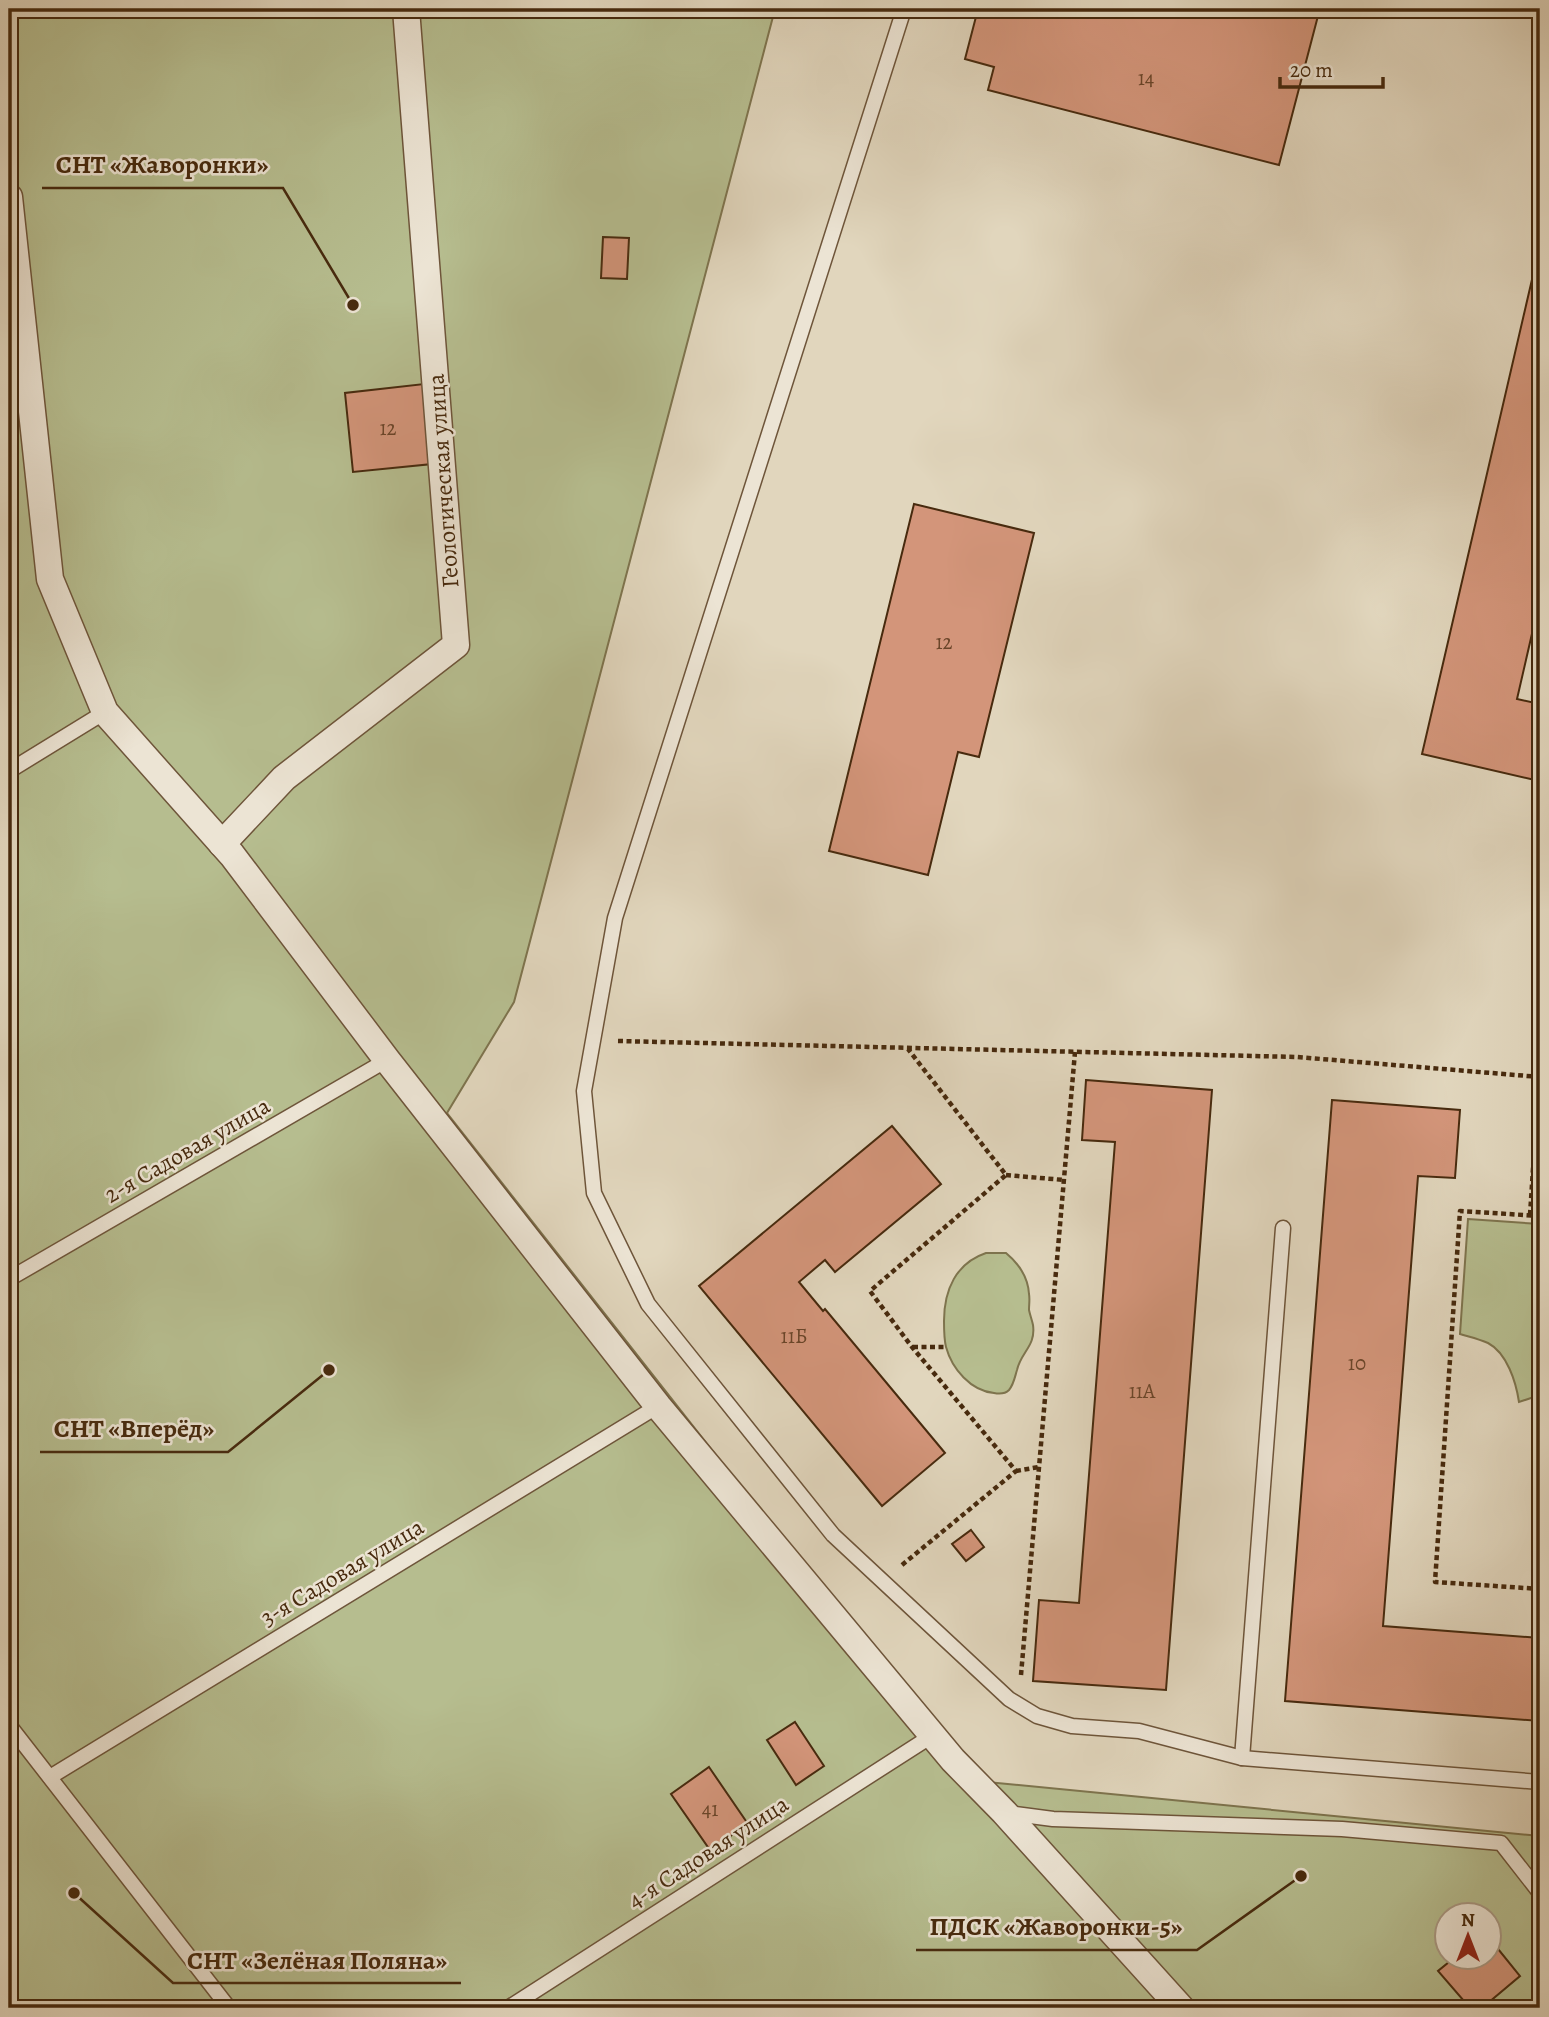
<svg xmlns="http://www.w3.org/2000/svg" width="1549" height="2017" font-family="Alegreya,serif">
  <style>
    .green { fill: #b6bd8f; stroke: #7e744e; stroke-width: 2; fill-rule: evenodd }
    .building { fill: #d3957a; stroke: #472a0e; stroke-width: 2 }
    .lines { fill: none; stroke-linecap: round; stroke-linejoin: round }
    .lane-casing { stroke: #6e553a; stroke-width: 17 }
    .street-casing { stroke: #6e553a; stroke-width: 29 }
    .path { stroke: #472a0e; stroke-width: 4.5; stroke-dasharray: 5 3.5; stroke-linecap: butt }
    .lane { stroke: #ece4d4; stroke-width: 14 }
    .street { stroke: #ece4d4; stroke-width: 26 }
    .labels { text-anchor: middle; stroke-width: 5; stroke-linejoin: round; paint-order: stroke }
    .number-label { font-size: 21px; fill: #6a4529 }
    .street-label { font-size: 24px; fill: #472a0e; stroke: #ece4d4 }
    .leader { fill: none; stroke: #472a0e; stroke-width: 2.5 }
    .callout-dot { fill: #472a0e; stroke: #ece4d4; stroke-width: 2.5 }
    .callout-label { font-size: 26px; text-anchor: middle; font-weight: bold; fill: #472a0e; stroke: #ece4d4; stroke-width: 5; stroke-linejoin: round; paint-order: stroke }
  </style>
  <rect width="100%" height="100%" fill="#e1d6bd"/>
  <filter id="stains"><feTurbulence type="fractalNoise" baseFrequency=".00286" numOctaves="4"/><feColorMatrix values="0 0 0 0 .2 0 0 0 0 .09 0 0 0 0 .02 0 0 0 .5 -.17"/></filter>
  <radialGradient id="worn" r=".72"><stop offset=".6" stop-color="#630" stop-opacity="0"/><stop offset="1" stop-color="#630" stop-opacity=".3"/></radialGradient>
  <g class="green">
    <path d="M9 9H775L514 1002 447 1113 851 1627 987 1782 1540 1836V2008H9ZM1448 1916H1490V1958H1448Z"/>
    <path d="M1468 1219 1540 1224V1395L1519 1402C1516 1382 1507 1353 1488 1343 1479 1339 1470 1337 1460 1334Z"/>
    <path d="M986 1253H1006C1018 1263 1028 1277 1029 1294 1030 1299 1029 1304 1029 1310 1030 1315 1032 1320 1033 1325 1036 1346 1021 1352 1017 1370 1015 1376 1014 1384 1009 1390 1005 1394 999 1394 994 1393 971 1391 952 1369 946 1347 944 1339 944 1329 944 1321 944 1290 956 1263 986 1253Z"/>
  </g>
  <g class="building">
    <polygon points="978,9 1304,9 1319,12 1279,165 988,90 994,67 965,59"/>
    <polygon points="603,237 629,238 627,279 601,278"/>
    <polygon points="1540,245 1540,599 1517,699 1540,704 1540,758 1535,780 1422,754"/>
    <polygon points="424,384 432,464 353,472 345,393"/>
    <polygon points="914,504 1034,533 979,757 958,752 928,875 829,851"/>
    <polygon points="1086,1080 1212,1090 1166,1690 1033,1681 1039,1600 1079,1603 1115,1142 1082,1140"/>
    <polygon points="1332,1100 1460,1110 1455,1178 1418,1176 1383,1626 1540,1638 1540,1721 1285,1701"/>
    <polygon points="892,1126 941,1184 835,1272 825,1260 799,1282 823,1311 825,1309 945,1453 882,1506 699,1286"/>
    <polygon points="971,1530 984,1547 966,1561 952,1544"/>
    <polygon points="795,1722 824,1766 796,1785 767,1740"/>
    <polygon points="709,1767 748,1824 710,1850 671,1794"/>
    <polygon points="1490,1939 1520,1976 1482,2008 1470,2008 1438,1971 1454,1958 1490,1958"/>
  </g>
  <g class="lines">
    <g class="lane-casing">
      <g id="lane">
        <polyline points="904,9 615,918 584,1091 594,1193 648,1304 833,1535 1009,1699 1037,1716 1072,1726 1139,1731 1242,1758 1540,1782"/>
        <polyline points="9,771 105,712"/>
        <polyline points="9,1279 387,1060"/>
        <polyline points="9,1725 229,2008"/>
        <polyline points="1242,1758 1283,1228"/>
        <polyline points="50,1777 658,1406"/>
        <polyline points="1008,1813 1053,1819 1342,1829 1501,1843 1540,1893"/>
        <polyline points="508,2008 933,1735"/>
      </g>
    </g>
    <g class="street-casing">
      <g id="street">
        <polyline points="9,197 50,579 105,712 232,855 387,1060 658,1406 953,1760 1004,1812 1181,2008"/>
        <polyline points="222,844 284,778 456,645 406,9"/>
      </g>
    </g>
    <g class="path">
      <polyline points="618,1041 1297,1057 1540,1077"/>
      <polyline points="1006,1175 1064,1180"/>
      <polyline points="1530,1215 1539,1077"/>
      <polyline points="1540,1216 1460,1211 1435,1582 1540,1589"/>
      <polyline points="913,1347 946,1347"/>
      <polyline points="1016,1471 1039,1467"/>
      <polyline points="902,1565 1016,1471 912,1347 870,1291 1006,1175 908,1049"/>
      <polyline points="1021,1675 1075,1052"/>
    </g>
    <use href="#lane" class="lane"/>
    <use href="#street" class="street"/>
  </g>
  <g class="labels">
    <g class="number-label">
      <text x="1146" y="85">14</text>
      <text x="388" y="435">12</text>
      <text x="944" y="649">12</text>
      <text x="794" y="1343">11Б</text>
      <text x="1357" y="1370">10</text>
      <text x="1142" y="1398">11А</text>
      <text x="710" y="1816">41</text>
    </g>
    <g class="street-label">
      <text transform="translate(443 481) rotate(-94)" y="8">Геологическая улица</text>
      <text transform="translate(187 1150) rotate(-30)" y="8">2-я Садовая улица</text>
      <text transform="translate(342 1572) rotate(-31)" y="8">3-я Садовая улица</text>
      <text transform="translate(708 1852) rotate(-33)" y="8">4-я Садовая улица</text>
    </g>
  </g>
  <path class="leader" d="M353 305L283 188H42M329 1370L228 1452H40M1301 1876L1197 1950H916M74 1893L173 1983H461"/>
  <g class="callout-dot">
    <circle cx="353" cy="305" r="7"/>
    <circle cx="329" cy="1370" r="7"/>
    <circle cx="1301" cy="1876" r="7"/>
    <circle cx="74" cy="1893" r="7"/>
  </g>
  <g class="callout-label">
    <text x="162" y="173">СНТ «Жаворонки»</text>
    <text x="134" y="1437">СНТ «Вперёд»</text>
    <text x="1056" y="1935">ПДСК «Жаворонки-5»</text>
    <text x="317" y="1969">СНТ «Зелёная Поляна»</text>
  </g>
  <rect width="1549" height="2017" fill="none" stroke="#e1d6bd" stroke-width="35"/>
  <rect x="10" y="10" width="1528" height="1996" fill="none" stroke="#472a0e" stroke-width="3.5"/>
  <rect x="18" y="18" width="1514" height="1982" fill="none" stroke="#472a0e" stroke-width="2"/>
  <g transform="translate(1468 1936)"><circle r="33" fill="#ece4d4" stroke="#aa9a85" stroke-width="2"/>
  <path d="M0-5L12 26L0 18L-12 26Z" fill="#8f2418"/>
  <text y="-10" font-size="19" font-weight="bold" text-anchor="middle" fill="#472a0e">N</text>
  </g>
  <path d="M1280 77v10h103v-10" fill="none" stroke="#472a0e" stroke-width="3.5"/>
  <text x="1290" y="77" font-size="21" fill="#472a0e" stroke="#ece4d4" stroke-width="5" paint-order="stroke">20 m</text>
  <rect width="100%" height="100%" filter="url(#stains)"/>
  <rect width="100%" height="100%" fill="url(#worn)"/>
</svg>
